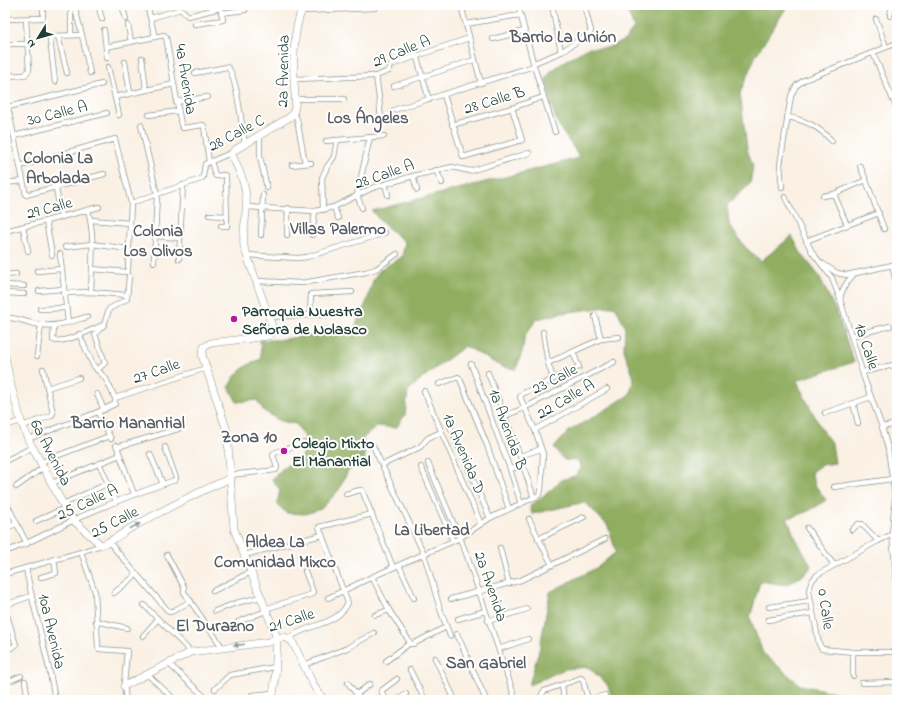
<svg xmlns="http://www.w3.org/2000/svg" width="902" height="705" font-family="'Indie Flower',sans-serif">
  <style>
    .forest { fill: #90ad60; stroke: #58754a }
    .lines { fill: none; stroke-linecap: round; stroke-linejoin: round }
    .street-casing { stroke: #8c968c; stroke-width: 6 }
    .secondary-casing { stroke: #8c968c; stroke-width: 8 }
    .street { stroke: #fff; stroke-width: 4.5 }
    .secondary { stroke: #fff; stroke-width: 7 }
    .oneway { fill: #8f9e9a }
    .poi-dot { fill: #b5179e; stroke: #fff; stroke-width: 1.5 }
    .labels { text-anchor: middle; stroke-width: 4; stroke-linejoin: round; paint-order: stroke }
    .street-label { font-size: 16px; fill: #1f3d34; stroke: #fff }
    .poi-label { font-size: 16px; font-weight: bold; fill: #1f3d34; stroke: #fff; text-anchor: start }
    .neighbourhood-label { font-size: 17px; font-weight: bold; fill: #595d62; stroke: #fff }
    .quarter-label { font-size: 18px; font-weight: bold; fill: #595d62; stroke: #fff }
  </style>
  <rect width="100%" height="100%" fill="#fff"/>
  <filter id="ink" filterUnits="userSpaceOnUse"><feTurbulence type="fractalNoise" baseFrequency=".025" numOctaves="2"/><feDisplacementMap in="SourceGraphic" scale="8" xChannelSelector="R" yChannelSelector="G"/><feConvolveMatrix kernelMatrix="1 2 1 2 8 2 1 2 1" color-interpolation-filters="sRGB"/></filter>
  <filter id="wash" filterUnits="userSpaceOnUse"><feTurbulence type="fractalNoise" baseFrequency=".012" numOctaves="4" result="noise"/><feDisplacementMap in="SourceGraphic" scale="16" xChannelSelector="R" yChannelSelector="G"/><feGaussianBlur stdDeviation="0.9" result="paint"/><feColorMatrix in="noise" values="0 0 0 0 0 0 0 0 0 0 0 0 0 0 0 0 0 1.4 0 .05"/><feComposite in="paint" operator="in"/></filter>
  <g filter="url(#wash)">
    <rect width="100%" height="100%" fill="#faf0e3"/>
    <path class="forest" d="M625 5H788L756 55 740 93 747 149 753 166 750 184 727 205 729 225 745 247 761 261 792 236 801 253 819 276 836 311 854 362 797 380 800 388 822 430 832 444 835 463 821 465 811 472 815 485 826 500C814 509 802 515 787 518L794 535 812 567 803 575 786 585 760 581 750 618 763 653 800 685 844 694 847 700H613L607 684 588 667 565 669 529 685 540 647 550 592 598 567 616 552 608 526 585 502 532 514 530 506 552 489 561 480 575 476 581 469 578 460H564L554 448 569 431 602 412 630 394 634 378 624 350 625 326 615 306 562 313 537 319 525 335 522 352 516 369 502 367 465 346 421 379 408 391 405 415 396 428 378 426 363 438 365 460 348 471 338 491 321 509 305 514 286 513 277 504 280 490 272 479 283 468 303 455 305 437 296 424 280 421 264 411 257 400 237 402 229 387C236 371 246 365 261 359L260 340H278L354 329 367 301 374 278 381 269 402 257 405 242 381 222 372 211 579 158C573 144 562 134 556 120 551 107 549 92 546 79L551 71 570 58 588 48H607L625 40 634 28Z"/>
  </g>
  <g filter="url(#ink)">
    <g class="lines">
      <g class="street-casing">
        <g id="street">
          <polyline points="74,5 82,35 90,73"/>
          <polyline points="98,5 102,19"/>
          <polyline points="122,5 126,19"/>
          <polyline points="147,5 155,37"/>
          <polyline points="461,5 481,83"/>
          <polyline points="518,5 534,66 555,132"/>
          <polyline points="552,5 561,52"/>
          <polyline points="302,11 375,8"/>
          <polyline points="221,13 245,10"/>
          <polyline points="890,16 892,5"/>
          <polyline points="151,18 181,9 188,16 220,8"/>
          <polyline points="5,19 43,18 43,5"/>
          <polyline points="876,19 886,47"/>
          <polyline points="195,24 223,20 220,5"/>
          <polyline points="466,24 520,15"/>
          <polyline points="128,25 131,42"/>
          <polyline points="104,30 107,58"/>
          <polyline points="71,35 71,5"/>
          <polyline points="58,36 67,73"/>
          <polyline points="493,39 524,31"/>
          <polyline points="5,44 27,44"/>
          <polyline points="106,47 164,35 166,37 181,125 183,128 203,125 204,126 209,162"/>
          <polyline points="414,47 429,100"/>
          <polyline points="873,53 897,109"/>
          <polyline points="142,58 146,89"/>
          <polyline points="125,62 130,93"/>
          <polyline points="534,63 561,52 590,33 591,31 584,5"/>
          <polyline points="108,67 119,115"/>
          <path d="M195 73 227 67C237 73 242 130 245 144"/>
          <polyline points="5,76 25,75 29,70 26,19"/>
          <polyline points="376,76 379,98 381,120"/>
          <polyline points="294,79 376,76 389,71 391,65 469,38"/>
          <polyline points="55,82 50,39 53,36 82,35"/>
          <polyline points="102,84 8,107 26,195 104,174"/>
          <polyline points="394,86 474,60"/>
          <polyline points="444,95 463,157 522,140 512,108"/>
          <polyline points="115,97 174,84"/>
          <polyline points="295,99 344,99"/>
          <polyline points="176,102 208,97"/>
          <polyline points="394,110 534,66"/>
          <polyline points="294,113 297,119 305,163"/>
          <polyline points="149,115 178,111"/>
          <path d="M787 117C806 120 819 127 832 141"/>
          <polyline points="141,125 157,194 154,262"/>
          <polyline points="452,125 512,108 543,97"/>
          <polyline points="260,135 260,157 267,188"/>
          <polyline points="14,136 107,113"/>
          <polyline points="326,141 384,136"/>
          <polyline points="211,161 215,175 216,176 224,175 226,176 227,226 221,226"/>
          <polyline points="292,165 311,163"/>
          <polyline points="20,166 115,139 131,203 128,269 127,272 92,269"/>
          <polyline points="860,166 866,180 884,229"/>
          <polyline points="436,170 442,183"/>
          <polyline points="413,176 417,190"/>
          <polyline points="5,183 23,181"/>
          <polyline points="385,184 388,195"/>
          <polyline points="782,187 780,165 791,96 796,86 804,80 897,43"/>
          <polyline points="56,188 61,217"/>
          <polyline points="834,194 847,225"/>
          <polyline points="823,196 834,194 866,180"/>
          <polyline points="785,197 812,252 832,278 840,299 864,378 882,427 888,449 895,497 892,534 897,587"/>
          <polyline points="131,203 201,179 203,177 205,164 233,152"/>
          <polyline points="246,207 315,211 334,207 372,188 413,176 452,167 470,171 529,153"/>
          <polyline points="334,207 338,218"/>
          <polyline points="362,208 357,195 370,137"/>
          <path d="M88 210C95 236 92 265 91 292"/>
          <polyline points="323,210 322,178 327,167 334,157 337,140"/>
          <polyline points="209,215 226,216"/>
          <polyline points="91,220 130,223"/>
          <polyline points="46,221 52,255"/>
          <polyline points="23,227 28,251"/>
          <polyline points="5,231 46,221 99,207"/>
          <polyline points="261,235 263,195"/>
          <polyline points="287,235 288,208"/>
          <polyline points="312,235 315,211"/>
          <polyline points="156,236 180,238"/>
          <polyline points="806,241 879,213"/>
          <polyline points="65,247 92,244 129,249"/>
          <polyline points="60,254 68,322"/>
          <polyline points="246,255 298,258 307,257 385,233"/>
          <polyline points="179,259 183,185"/>
          <polyline points="823,264 837,273 847,275 897,264"/>
          <polyline points="892,265 897,287"/>
          <polyline points="37,271 61,269"/>
          <polyline points="5,275 16,274"/>
          <polyline points="256,281 302,283 366,272 376,269 397,254"/>
          <polyline points="5,285 24,286"/>
          <polyline points="39,291 63,289"/>
          <polyline points="5,293 24,294"/>
          <polyline points="64,293 91,292 127,295"/>
          <path d="M840 299C842 288 847 282 854 274"/>
          <polyline points="40,309 66,308"/>
          <polyline points="310,315 311,294 352,292"/>
          <polyline points="269,317 359,313"/>
          <path d="M5 318C13 316 31 324 41 325 57 327 72 321 87 317"/>
          <path d="M54 326 53 340C65 344 90 330 103 325"/>
          <polyline points="543,332 548,363 553,378"/>
          <polyline points="851,336 890,326"/>
          <polyline points="601,339 619,337"/>
          <polyline points="37,356 41,325"/>
          <polyline points="548,363 601,339 595,316"/>
          <polyline points="471,364 510,469 521,504"/>
          <polyline points="97,370 105,363 95,334 104,325 109,309 127,299 129,276"/>
          <polyline points="863,372 897,364"/>
          <polyline points="488,373 520,456 534,498"/>
          <polyline points="439,384 458,377 460,379 487,445 509,509"/>
          <polyline points="47,388 79,378"/>
          <polyline points="424,391 481,524"/>
          <polyline points="97,394 104,410"/>
          <polyline points="115,398 206,368"/>
          <polyline points="853,403 858,423"/>
          <polyline points="98,412 111,439"/>
          <polyline points="825,413 871,397"/>
          <polyline points="505,416 524,408 614,362"/>
          <polyline points="5,426 21,421"/>
          <polyline points="22,426 51,416 53,413 43,369"/>
          <polyline points="450,426 490,518"/>
          <polyline points="882,427 897,424"/>
          <polyline points="535,430 607,389"/>
          <polyline points="28,439 98,412 115,404 115,398 106,379 93,365 79,334"/>
          <polyline points="116,445 117,447 178,429"/>
          <polyline points="373,446 424,554 440,609 450,636"/>
          <polyline points="117,447 134,494"/>
          <polyline points="150,454 163,484"/>
          <polyline points="520,456 541,449"/>
          <polyline points="7,460 33,447"/>
          <polyline points="41,462 109,436"/>
          <polyline points="99,463 116,501"/>
          <polyline points="428,463 466,553 515,698"/>
          <polyline points="382,465 420,447 428,438 441,432"/>
          <polyline points="421,467 453,541"/>
          <polyline points="510,469 522,466"/>
          <polyline points="230,475 276,470 277,467 273,455 274,453 303,443"/>
          <polyline points="52,483 120,455"/>
          <polyline points="16,487 44,467"/>
          <polyline points="834,487 892,479"/>
          <polyline points="346,494 360,490 362,490 393,567"/>
          <polyline points="5,500 27,544"/>
          <polyline points="63,504 107,484"/>
          <polyline points="529,519 552,565"/>
          <polyline points="36,521 65,508"/>
          <polyline points="5,528 17,524"/>
          <polyline points="807,528 834,565"/>
          <polyline points="852,530 858,524 862,524 878,541"/>
          <path d="M897 532 878 541 817 575C812 580 810 583 809 591L819 644 822 649 853 652H897"/>
          <polyline points="538,539 584,517"/>
          <polyline points="109,542 169,612 173,611 191,601"/>
          <polyline points="500,548 509,584"/>
          <path d="M10 550C32 542 52 530 74 520 107 504 140 492 175 480L176 478 165 447"/>
          <polyline points="81,552 95,592 98,647 99,649 127,651 124,684 126,700"/>
          <polyline points="167,555 184,587 184,592 222,647"/>
          <polyline points="244,555 322,535"/>
          <polyline points="399,565 414,598"/>
          <path d="M26 568C34 613 48 655 55 700"/>
          <polyline points="5,574 81,552 101,545"/>
          <polyline points="41,577 56,573 54,559"/>
          <polyline points="372,577 389,610 411,644 413,644 446,627"/>
          <polyline points="213,591 251,572"/>
          <polyline points="114,593 136,575"/>
          <polyline points="328,598 372,577 460,538 490,518 539,495 541,491 543,454 535,430 520,397 522,394 579,367 573,352"/>
          <polyline points="451,599 521,580 605,539"/>
          <polyline points="5,605 31,596"/>
          <polyline points="144,605 191,652"/>
          <polyline points="769,607 810,601"/>
          <polyline points="5,609 16,645 5,651"/>
          <polyline points="265,609 312,594 313,592 305,571"/>
          <polyline points="215,611 236,603 261,597"/>
          <polyline points="375,615 389,610"/>
          <polyline points="458,619 485,611"/>
          <polyline points="768,620 813,613"/>
          <polyline points="96,621 127,628"/>
          <polyline points="488,621 527,609"/>
          <polyline points="238,622 266,611"/>
          <polyline points="457,634 486,700"/>
          <polyline points="143,636 158,619"/>
          <path d="M289 638C307 624 337 626 348 603L319 527 372 514"/>
          <polyline points="499,649 528,639"/>
          <polyline points="853,652 853,676"/>
          <polyline points="435,658 455,700"/>
          <polyline points="386,661 410,643"/>
          <polyline points="168,663 208,700"/>
          <polyline points="304,665 347,648 374,633"/>
          <polyline points="410,670 425,700"/>
          <polyline points="147,674 175,700"/>
          <polyline points="25,681 28,700"/>
          <polyline points="5,683 21,676"/>
          <polyline points="348,683 361,700"/>
          <polyline points="862,683 897,682"/>
          <polyline points="562,685 564,700"/>
          <polyline points="215,689 230,675 275,667"/>
          <polyline points="357,694 370,684"/>
          <polyline points="252,695 273,693"/>
          <polyline points="386,700 381,691 397,679"/>
          <polyline points="397,700 406,694"/>
          <polyline points="542,700 541,696 544,691 581,678 583,680 588,700"/>
          <polyline points="589,700 605,695"/>
        </g>
      </g>
      <g class="secondary-casing">
        <g id="secondary">
          <path d="M5 357 11 386 21 421 28 439 65 508 73 520 101 545C112 542 120 534 131 528 163 510 196 493 231 478"/>
          <polyline points="124,686 191,652 269,642 277,638 285,637 292,641 315,688 324,700"/>
          <path d="M272 700 275 681 277 638 234 529 227 431 202 355 204 347 211 343 268 336 271 334 273 329 269 317 244 247C242 230 248 213 246 197 245 182 238 168 232 155L233 152 235 150 290 117C299 108 294 93 294 81 293 64 294 34 299 18 300 13 303 9 307 5"/>
        </g>
      </g>
      <use href="#street" class="street"/>
      <use href="#secondary" class="secondary"/>
    </g>
    <defs><path id="oneway-solid" d="M-6-.8H1V-3.2L6.5 0L1 3.2V.8H-6Z"/></defs>
    <g class="oneway">
      <use href="#oneway-solid" transform="translate(135 526) rotate(-27)"/>
      <use href="#oneway-solid" transform="translate(239 645) rotate(173)"/>
    </g>
  </g>
  <g class="poi-dot">
    <circle cx="234" cy="319" r="4"/>
    <circle cx="284" cy="451" r="4"/>
  </g>
  <g class="labels">
    <g class="street-label">
      <text transform="translate(401 50) rotate(-22)" y="6">29 Calle A</text>
      <text transform="translate(282 71) rotate(-89)" y="6">2a Avenida</text>
      <text transform="translate(187 79) rotate(81)" y="6">4a Avenida</text>
      <text transform="translate(494 99) rotate(-17)" y="6">28 Calle B</text>
      <text transform="translate(57 112) rotate(-14)" y="6">30 Calle A</text>
      <text transform="translate(236 132) rotate(-28)" y="6">28 Calle C</text>
      <text transform="translate(384 173) rotate(-19)" y="6">28 Calle A</text>
      <text transform="translate(49 207) rotate(-15)" y="6">29 Calle</text>
      <text transform="translate(868 346) rotate(72)" y="6">1a Calle</text>
      <text transform="translate(156 370) rotate(-19)" y="6">27 Calle</text>
      <text transform="translate(554 378) rotate(-27)" y="6">23 Calle</text>
      <text transform="translate(565 398) rotate(-30)" y="6">22 Calle A</text>
      <text transform="translate(509 429) rotate(70)" y="6">1a Avenida B</text>
      <text transform="translate(52 452) rotate(63)" y="6">6a Avenida</text>
      <text transform="translate(465 453) rotate(67)" y="6">1a Avenida D</text>
      <text transform="translate(87 501) rotate(-25)" y="6">25 Calle A</text>
      <text transform="translate(114 521) rotate(-27)" y="6">25 Calle</text>
      <text transform="translate(492 586) rotate(71)" y="6">2a Avenida</text>
      <text transform="translate(827 609) rotate(82)" y="6">0 Calle</text>
      <text transform="translate(291 619) rotate(-18)" y="6">21 Calle</text>
      <text transform="translate(53 631) rotate(77)" y="6">10a Avenida</text>
    </g>
    <g class="poi-label">
      <text x="242" y="316">Parroquia Nuestra<tspan x="242" dy="18">Señora de Nolasco</tspan></text>
      <text x="292" y="448">Colegio Mixto<tspan x="292" dy="18">El Manantial</tspan></text>
    </g>
    <g class="neighbourhood-label">
      <text x="563" y="42">Barrio La Unión</text>
      <text x="368" y="123">Los Ángeles</text>
      <text x="58" y="163">Colonia La<tspan x="58" dy="20">Arbolada</tspan></text>
      <text x="338" y="234">Villas Palermo</text>
      <text x="158" y="236">Colonia<tspan x="158" dy="20">Los Olivos</tspan></text>
      <text x="128" y="428">Barrio Manantial</text>
      <text x="432" y="535">La Libertad</text>
      <text x="275" y="547">Aldea La<tspan x="275" dy="20">Comunidad Mixco</tspan></text>
      <text x="215" y="631">El Durazno</text>
      <text x="486" y="668">San Gabriel</text>
    </g>
    <g class="quarter-label">
      <text x="249" y="442">Zona 10</text>
    </g>
  </g>
  <rect width="902" height="705" fill="none" stroke="#fff" stroke-width="20"/>
  <g transform="translate(38 38) rotate(233)" stroke="#ffffff" stroke-width="3" paint-order="stroke">
  <path d="M0-3L7 15L0 10L-7 15Z" fill="#1f3d34"/>
  <text y="-6" font-size="11" font-weight="bold" text-anchor="middle" fill="#1f3d34">N</text>
  </g>
</svg>
